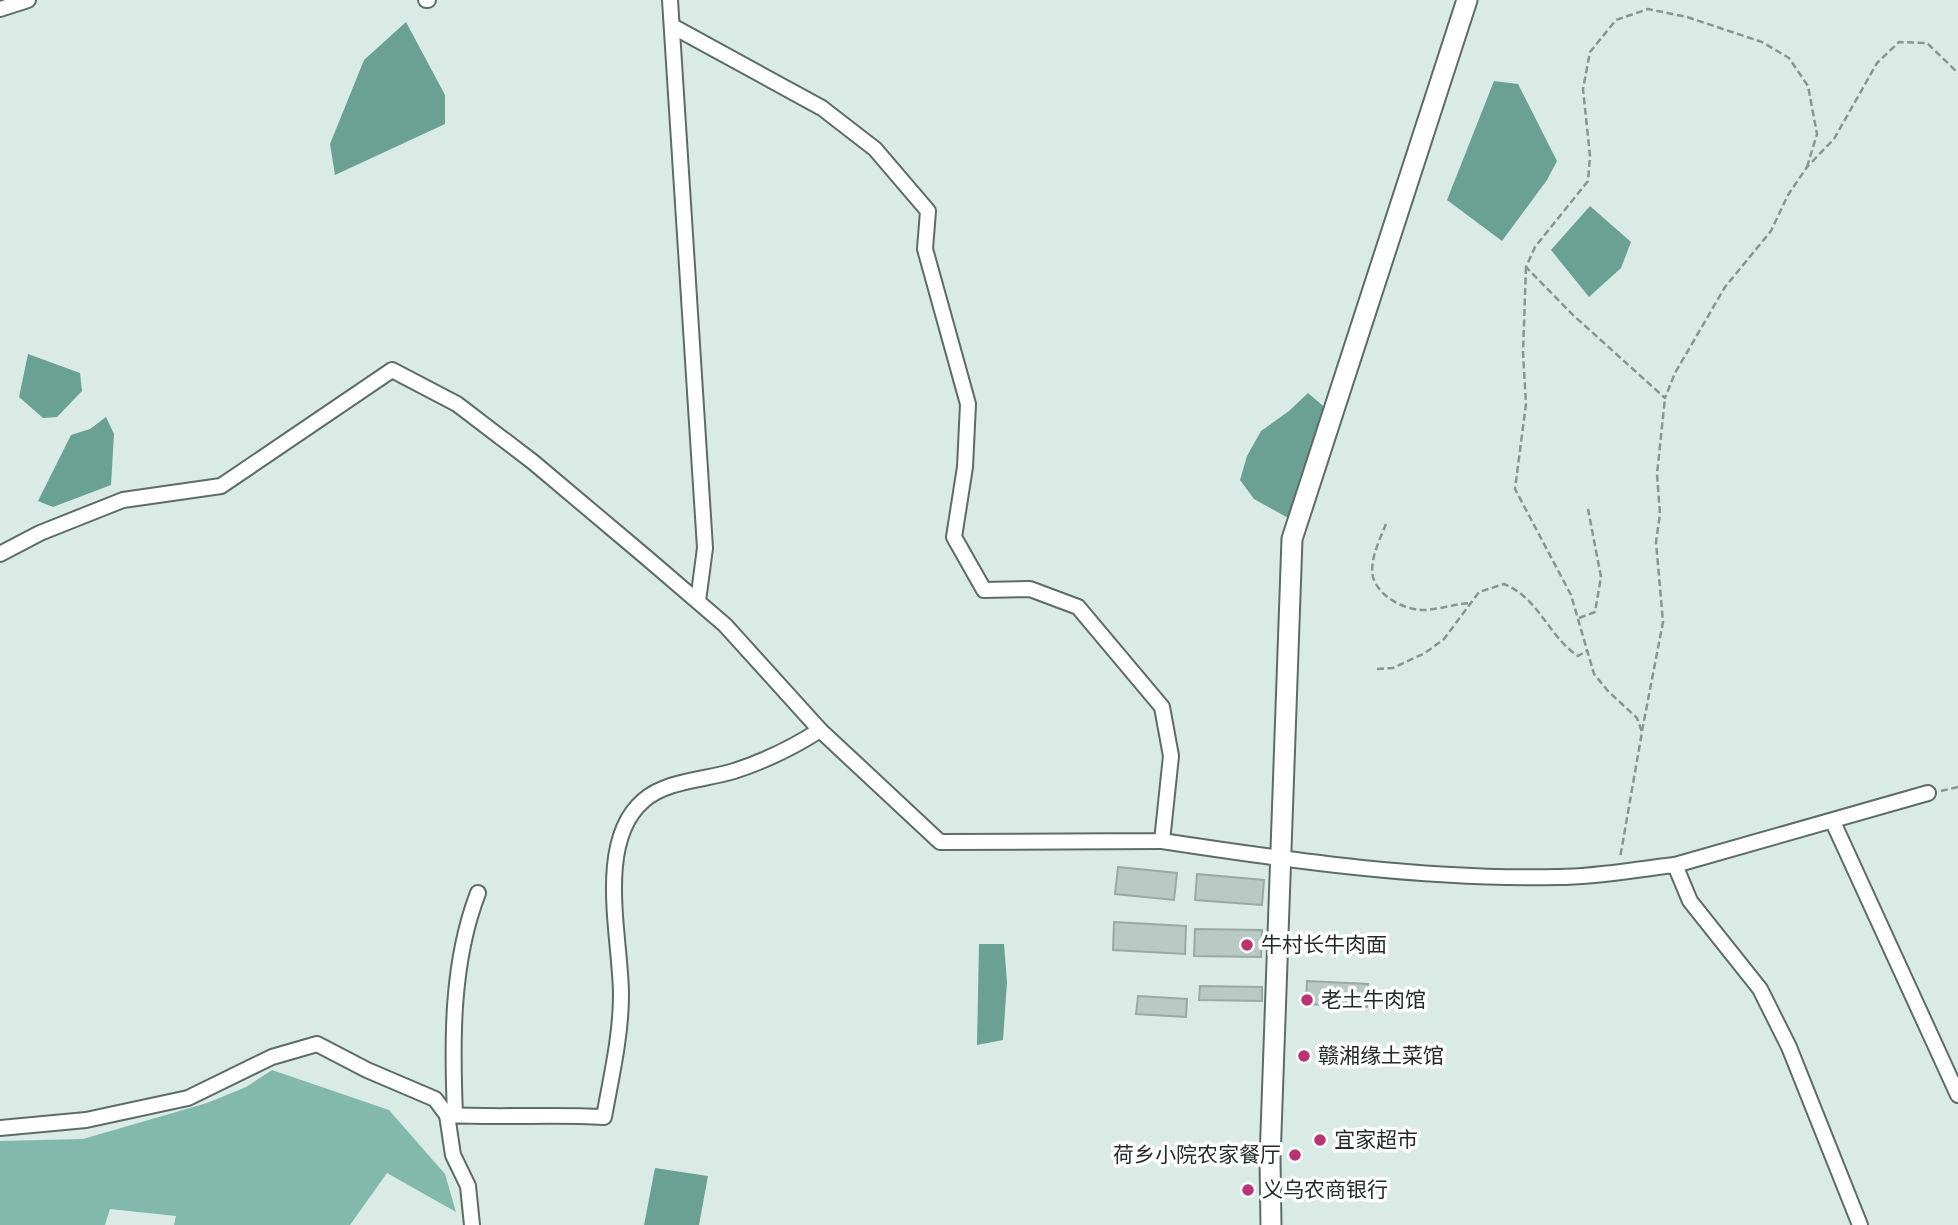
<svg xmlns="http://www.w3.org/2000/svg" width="1958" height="1225" font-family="'Noto Sans','Noto Sans SC',sans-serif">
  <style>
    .forest { fill: #82b9ab }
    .water { fill: #6ba193 }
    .building { fill: #b9c9c4; stroke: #99a9a4; stroke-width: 2 }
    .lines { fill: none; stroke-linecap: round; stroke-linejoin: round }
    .street-casing { stroke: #5d6c68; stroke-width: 18 }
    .secondary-casing { stroke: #5d6c68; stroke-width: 23 }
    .path { stroke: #899592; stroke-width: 2.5; stroke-dasharray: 7 3.5; stroke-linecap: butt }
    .street { stroke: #fff; stroke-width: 14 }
    .secondary { stroke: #fff; stroke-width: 19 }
    .poi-dot { fill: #ba3373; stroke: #fff; stroke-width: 2.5 }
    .labels { text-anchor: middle; stroke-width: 7; stroke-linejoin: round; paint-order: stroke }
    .poi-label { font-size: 21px; fill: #242b29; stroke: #fff; text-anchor: start }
  </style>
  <rect width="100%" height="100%" fill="#daebe6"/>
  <polygon class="forest" points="272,1070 389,1110 445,1174 456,1212 387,1173 350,1225 174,1225 176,1216 110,1209 105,1225 0,1225 0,1141 83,1139 207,1103 246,1087"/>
  <g class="water">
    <polygon points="406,22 445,95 445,124 335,175 330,144 364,60"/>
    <polygon points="1494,81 1518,84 1557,161 1547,180 1502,241 1447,200"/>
    <polygon points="1590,206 1631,242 1621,268 1589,297 1551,250"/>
    <polygon points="28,354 80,373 82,391 57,417 43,418 19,397"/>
    <polygon points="1308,393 1328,410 1290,519 1254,499 1240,480 1247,456 1261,431 1289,411"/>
    <polygon points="106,417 114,434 111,485 53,507 38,501 71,435 90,429"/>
    <polygon points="979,944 1004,944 1007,982 1003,1040 977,1045"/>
    <polygon points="655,1168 708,1176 699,1225 644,1225"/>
  </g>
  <g class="building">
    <polygon points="1118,867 1177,873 1174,900 1115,894"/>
    <polygon points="1197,874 1264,880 1262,905 1195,900"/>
    <polygon points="1114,922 1186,926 1185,954 1113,950"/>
    <polygon points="1195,929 1262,930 1261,957 1194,956"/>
    <polygon points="1307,981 1368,984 1367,1007 1306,1004"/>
    <polygon points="1200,986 1262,987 1262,1001 1199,1000"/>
    <polygon points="1138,996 1187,999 1186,1017 1136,1014"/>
  </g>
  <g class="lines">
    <g class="street-casing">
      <g id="street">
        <polyline points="426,0 428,0"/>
        <polyline points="670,0 705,548 698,601"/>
        <polyline points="0,9 28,0"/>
        <polyline points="672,26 822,108 875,149 928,211 925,249 968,404 965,467 954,537 984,590 1030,589 1078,607 1162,707 1171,756 1162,841 940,842 820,730"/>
        <path d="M0 554 40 533 123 500 221 486 392 370 457 404 533 462 647 558 725 625 820 730C792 748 765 761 734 771 706 780 666 780 643 801 595 843 621 939 621 995 621 1036 611 1078 604 1117 551 1114 500 1118 447 1115L453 1155 468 1186 472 1225"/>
        <polyline points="1833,822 1958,1095"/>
        <path d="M1162 841C1293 861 1426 880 1559 877 1598 877 1637 869 1675 865L1690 901 1760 989 1789 1047 1860 1225"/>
        <polyline points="1675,865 1928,793"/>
        <path d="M455 1115C452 1042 451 963 478 893"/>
        <polyline points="0,1128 86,1120 188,1098 272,1057 317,1044 367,1070 435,1099 447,1115"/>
      </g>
    </g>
    <g class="secondary-casing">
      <polyline id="secondary" points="1271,1225 1270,1160 1292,539 1467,0"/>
    </g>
    <g class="path">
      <polyline points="1807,167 1817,134 1808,86 1789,58 1762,42 1687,17 1648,9 1616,20 1590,52 1583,89 1590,156 1588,181 1535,247 1526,267 1573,315 1665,398 1675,373 1725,287 1771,231 1788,195 1807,167 1834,139 1877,63 1899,42 1927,43 1958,73"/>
      <polyline points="1526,267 1523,353 1526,404 1515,489 1571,595 1594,674 1608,691 1637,718 1642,732 1620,858"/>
      <path d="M1386 524C1380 539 1369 561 1373 577 1379 598 1407 611 1426 610 1440 609 1455 604 1470 603"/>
      <polyline points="1579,618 1595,612 1601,577 1588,509"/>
      <path d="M1377 669 1393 668 1425 653 1444 639 1479 592 1504 584C1539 598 1548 636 1578 656L1588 650"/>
      <polyline points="1642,731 1663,622 1656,542 1660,514 1657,474 1665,398"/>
      <polyline points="1941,791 1958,787"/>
    </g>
    <use href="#street" class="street"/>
    <use href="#secondary" class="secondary"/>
  </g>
  <g class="poi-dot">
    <circle cx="1247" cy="945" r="7"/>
    <circle cx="1307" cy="1000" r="7"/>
    <circle cx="1304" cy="1056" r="7"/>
    <circle cx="1320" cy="1140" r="7"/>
    <circle cx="1295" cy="1155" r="7"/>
    <circle cx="1248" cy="1190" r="7"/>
  </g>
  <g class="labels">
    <g class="poi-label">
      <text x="1261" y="952">牛村长牛肉面</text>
      <text x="1321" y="1007">老土牛肉馆</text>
      <text x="1318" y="1063">赣湘缘土菜馆</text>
      <text x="1334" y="1147">宜家超市</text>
      <text x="1281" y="1162" text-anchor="end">荷乡小院农家餐厅</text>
      <text x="1262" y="1197">义乌农商银行</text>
    </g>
  </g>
</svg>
